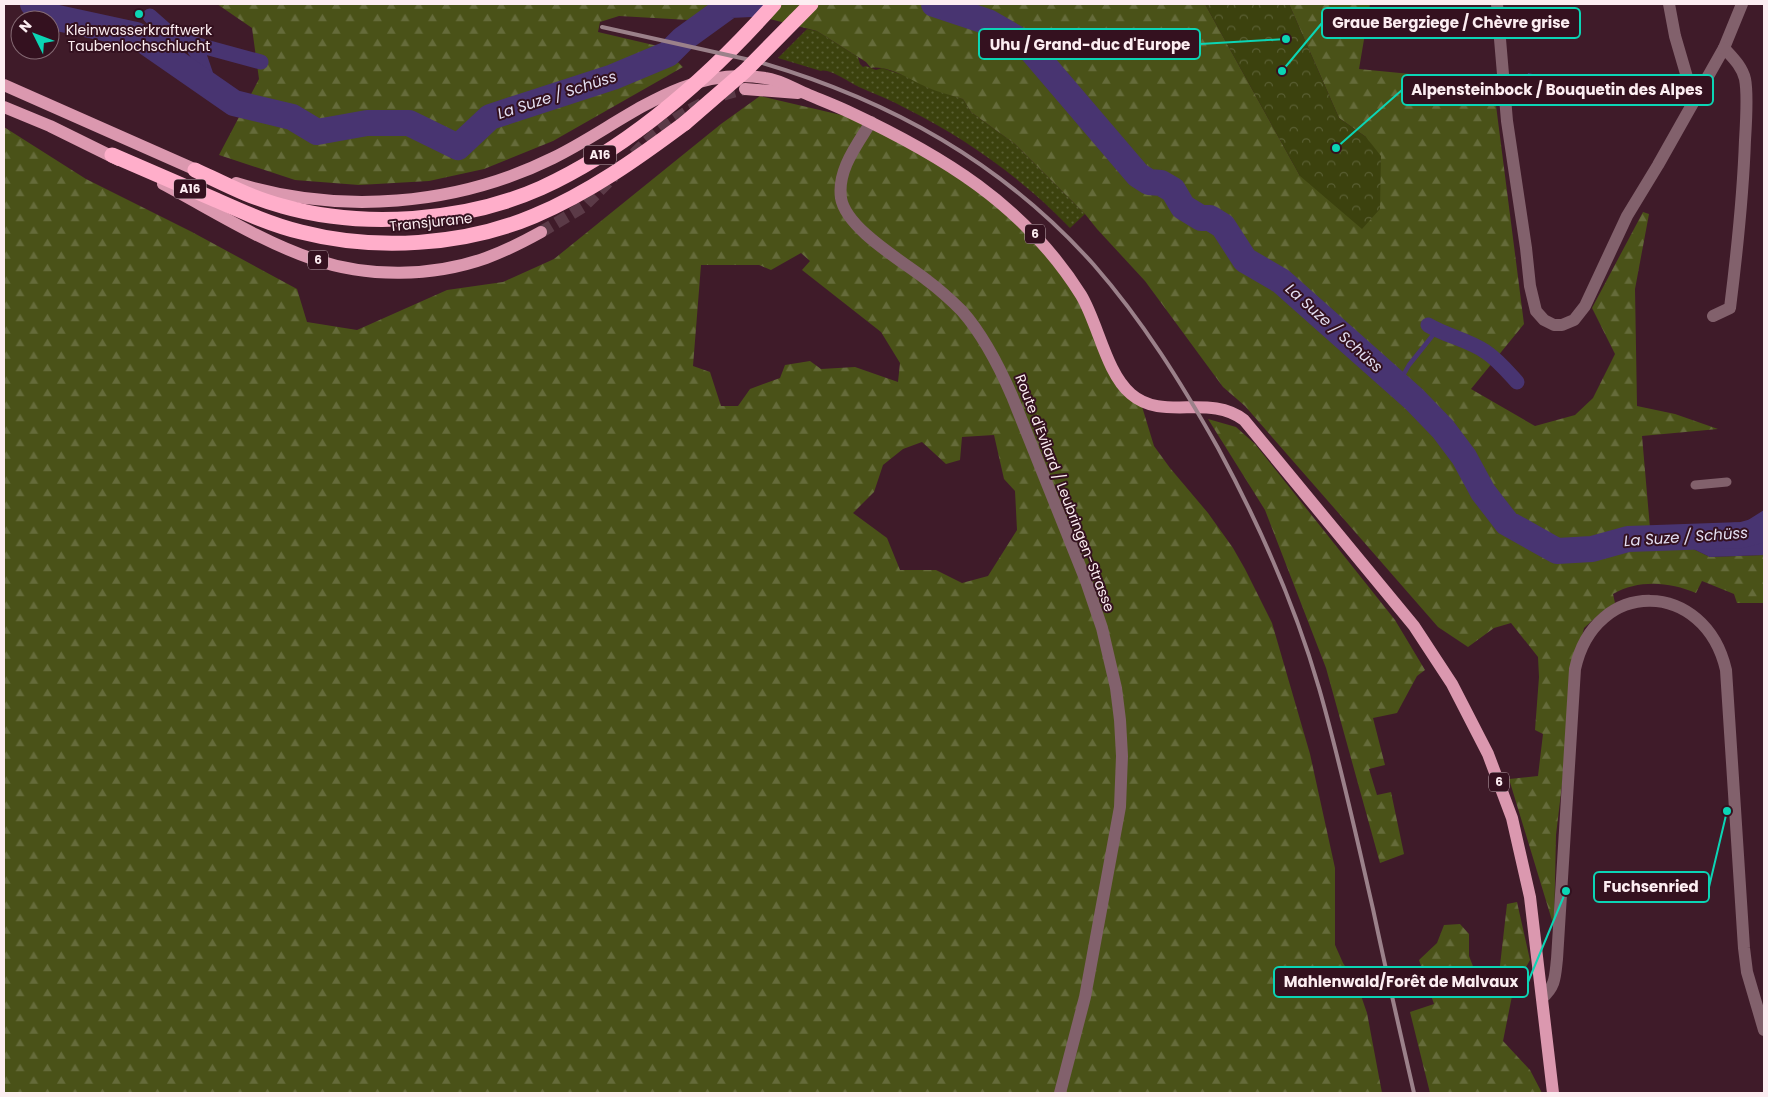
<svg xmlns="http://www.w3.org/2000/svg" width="1768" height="1097" font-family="Poppins,sans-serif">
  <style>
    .grass { fill: url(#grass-dots) }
    .forest { fill: url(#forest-firs); fill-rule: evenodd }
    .park { fill: url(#park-crowns) }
    .water { fill: #483471 }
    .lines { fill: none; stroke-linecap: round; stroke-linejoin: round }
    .stream { stroke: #483471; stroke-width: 4.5 }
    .canal { stroke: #483471; stroke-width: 15 }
    .river { stroke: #483471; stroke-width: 26 }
    .primary-tunnel { stroke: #5b3a47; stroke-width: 12; stroke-dasharray: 12 6; stroke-linecap: butt }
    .service { stroke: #82616c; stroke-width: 9 }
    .minor { stroke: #82616c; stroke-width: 12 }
    .tertiary { stroke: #82616c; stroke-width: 12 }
    .primary { stroke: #db98af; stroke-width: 12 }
    .motorway { stroke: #ffaeca; stroke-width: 15 }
    .rail { stroke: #9b818a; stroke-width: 4 }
    .motorway-bridge { stroke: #ffaeca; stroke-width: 15 }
    .poi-dot { fill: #0bd5b5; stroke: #34111f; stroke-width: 2 }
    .labels { text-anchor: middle; stroke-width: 4; stroke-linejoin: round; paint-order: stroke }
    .shield { fill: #34111f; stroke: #c0abb2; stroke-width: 1 }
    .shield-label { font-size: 12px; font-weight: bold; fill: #fcedf1 }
    .poi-label { font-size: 14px; fill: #fcedf1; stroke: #34111f }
    .street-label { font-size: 14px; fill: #fcedf1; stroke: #34111f }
    .water-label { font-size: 15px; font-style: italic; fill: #e4dff2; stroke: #34111f }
    .leader { fill: none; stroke: #0bd5b5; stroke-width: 2 }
    .callout-dot { fill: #0bd5b5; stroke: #34111f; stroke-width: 2 }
    .callout { fill: #34111f; stroke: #0bd5b5; stroke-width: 2 }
    .callout-label { font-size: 15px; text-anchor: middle; font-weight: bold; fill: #fcedf1 }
  </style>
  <defs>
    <pattern id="grass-dots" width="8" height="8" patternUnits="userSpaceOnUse" patternTransform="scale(1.25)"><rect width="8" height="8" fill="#3c420e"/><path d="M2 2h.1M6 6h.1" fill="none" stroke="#595e32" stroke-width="1.8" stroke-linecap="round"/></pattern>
    <pattern id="forest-firs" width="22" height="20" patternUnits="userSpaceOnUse" patternTransform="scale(1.25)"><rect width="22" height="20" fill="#4a5218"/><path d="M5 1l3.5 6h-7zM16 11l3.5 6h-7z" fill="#656b3a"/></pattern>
    <pattern id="park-crowns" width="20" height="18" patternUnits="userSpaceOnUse" patternTransform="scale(1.25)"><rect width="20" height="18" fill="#3c420e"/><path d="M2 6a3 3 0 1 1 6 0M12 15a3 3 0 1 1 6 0" fill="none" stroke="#595e32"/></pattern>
  </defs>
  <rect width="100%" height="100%" fill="#3f1b29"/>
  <path class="grass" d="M807 29 817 31 858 57 860 64 863 67 866 66 876 70 882 68 906 76 927 87 963 99 971 112 1015 144 1085 214 1070 228C1024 180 967 139 907 109 891 100 875 94 859 87 850 83 829 68 821 71L778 58Z"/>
  <g class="forest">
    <path d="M217 4H1205L1300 176 1366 137 1339 118 1289 4H1370L1359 69 1493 82 1524 324 1471 389 1535 426 1575 415 1593 398 1615 354 1592 308 1643 212 1649 214 1635 289 1637 406 1675 414 1718 429 1642 436 1650 528 1710 557 1764 555V603H1737L1734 594 1702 581 1696 593C1670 582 1639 579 1613 594L1615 603 1603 611 1584 628 1577 658 1556 835 1554 927 1509 779 1538 776 1543 734 1535 730 1539 677 1538 657 1511 623 1494 628 1468 647 1438 627 1245 406 1223 387 1145 281 1097 229 1085 214 1015 144 971 112 963 99C951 95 938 92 926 87 911 80 888 65 871 68L866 62 817 31 754 15 689 20 619 16 600 22 598 32 662 47 683 67 553 141 484 169 429 181 359 185 295 180 219 155 259 79 252 28Z"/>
    <path d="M760 96 871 122 961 174 1057 261 1108 358 1140 400 1154 446 1170 468 1208 513 1233 548 1245 569 1272 623 1310 754 1335 868V945L1343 963 1358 987 1367 1013 1382 1093H4V127L86 179 192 232 297 289 307 322 357 330 447 290 503 282 554 259 721 124ZM801 253 810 261 802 270 881 332 900 363 898 382 855 367 821 369 810 361 785 365 780 378 750 389 738 406H721L710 372 693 366 701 265H759L771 270ZM994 435 1004 479 1015 491 1017 530 988 576 962 583 936 570H900L887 538 853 513 874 492 883 465 903 449 922 442 946 464 960 460 962 437Z"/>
    <polygon points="1208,419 1236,427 1255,444 1395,620 1425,670 1417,676 1397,713 1373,718 1385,765 1369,769 1377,795 1391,792 1404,854 1380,863 1326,668 1265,510"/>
    <polygon points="1517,902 1530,960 1513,991 1503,1041 1530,1070 1542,1093 1430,1093 1410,1012 1434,1004 1419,960 1437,943 1444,925 1460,924 1469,934 1469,956 1478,979 1498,983 1507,904"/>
  </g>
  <polygon class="park" points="1205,4 1289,4 1339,118 1366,137 1381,156 1380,209 1362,229 1300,176"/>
  <g class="water">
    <polygon points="1528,73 1546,77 1543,98 1524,94"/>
    <polygon points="1764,510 1764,555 1710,557 1650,528 1745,522"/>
  </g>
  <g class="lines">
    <polyline class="stream" points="1397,386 1409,365 1437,330"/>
    <g class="canal">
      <polyline points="150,16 176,39"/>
      <polyline points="136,35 176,39 261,62"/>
      <polyline points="191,44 200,58 210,87"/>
      <path d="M1428 325C1446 336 1469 340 1486 352 1498 360 1507 371 1517 382"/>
    </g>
    <g class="river">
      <polyline points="33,4 53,17 136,35 234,103 292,117 317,132 367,123 409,123 458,147 490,117 613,77 668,54 683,39 730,5 751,4"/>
      <polyline points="934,4 988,22 1026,44 1138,175 1149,182 1161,183 1173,190 1183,207 1201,218 1210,218 1223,226 1245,260 1281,281 1414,399 1443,429 1464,457 1483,492 1507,523 1557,551 1592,549 1628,539 1742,535 1764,529"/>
    </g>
    <g class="primary-tunnel">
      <path d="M634 154C665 123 701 98 745 89"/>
      <polyline points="541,232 583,207 614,176"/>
    </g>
    <polyline class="service" points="1695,485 1727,482"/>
    <g class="minor">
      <polyline points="1497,4 1507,121 1526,248 1530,286 1536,311 1544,320 1554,325 1562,325 1574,320 1585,306 1627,216 1658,165 1724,48 1742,4"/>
      <polyline points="1669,4 1675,36 1689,84 1699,93"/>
      <path d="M1713 316 1730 308C1737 252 1743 197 1745 140 1746 124 1748 94 1745 79 1742 66 1732 57 1724 48"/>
      <path d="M1542 998C1556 986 1555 976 1557 959L1575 669C1595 577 1705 579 1726 670L1744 948 1747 972 1764 1030"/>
    </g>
    <path class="tertiary" d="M871 122C857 145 837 170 841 198 846 229 904 262 928 281 940 290 951 300 962 311 984 336 999 366 1012 396L1086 581 1102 628 1116 688 1120 720 1122 756 1120 807 1085 997 1060 1093"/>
    <g class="primary">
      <polyline points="4,85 203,173"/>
      <polyline points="745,89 798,93"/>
      <polyline points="4,107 50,126 119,160"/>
      <path d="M236 183C340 215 456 206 553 158 621 125 683 64 765 78 781 80 794 89 809 95 821 100 834 105 847 111 941 155 1024 204 1081 295 1098 323 1106 373 1131 394 1163 422 1209 393 1244 420L1414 626 1452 684 1488 754 1512 818 1530 897 1553 1093"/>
      <path d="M163 184C212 210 260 241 313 259 368 278 432 277 486 258 505 251 523 242 541 232"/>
    </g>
    <g class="motorway">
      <path d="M112 155C147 170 181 185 216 200 243 212 272 225 301 232 375 251 463 246 534 216 589 193 638 158 685 123"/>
      <path d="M195 170C223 183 251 198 282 206 362 229 465 222 541 188 630 147 710 76 774 4"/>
    </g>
    <path class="rail" d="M602 27 759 62C890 100 1003 163 1094 265 1143 321 1182 384 1218 448 1259 524 1295 605 1319 688 1340 761 1356 835 1373 909 1386 971 1400 1032 1414 1093"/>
    <polyline class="motorway-bridge" points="685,123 745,71 811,4"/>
  </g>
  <circle class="poi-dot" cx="139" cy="14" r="5"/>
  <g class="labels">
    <g class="shield">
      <rect x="584" y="145.5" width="32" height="19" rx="4"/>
      <rect x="174" y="179.5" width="32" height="19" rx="4"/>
      <rect x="1025" y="224.5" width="20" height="19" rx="4"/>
      <rect x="308" y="250.5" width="20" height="19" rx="4"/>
      <rect x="1489" y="772.5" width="20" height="19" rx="4"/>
    </g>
    <g class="shield-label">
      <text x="600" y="159">A16</text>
      <text x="190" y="193">A16</text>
      <text x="1035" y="238">6</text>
      <text x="318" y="264">6</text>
      <text x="1499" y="786">6</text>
    </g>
    <g class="poi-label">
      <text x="139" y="35">Kleinwasserkraftwerk<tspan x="139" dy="16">Taubenlochschlucht</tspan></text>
    </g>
    <g class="street-label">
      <text transform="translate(431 222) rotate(-6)" y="5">Transjurane</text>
      <text transform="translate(1065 493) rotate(69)" y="5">Route d'Evilard / Leubringen-Strasse</text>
    </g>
    <g class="water-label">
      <text transform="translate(557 95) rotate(-18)" y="5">La Suze / Schüss</text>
      <text transform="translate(1334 328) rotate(42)" y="5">La Suze / Schüss</text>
      <text transform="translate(1686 537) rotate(-4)" y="5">La Suze / Schüss</text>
    </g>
  </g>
  <path class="leader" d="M1282 71L1322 23M1286 39L1200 44M1336 148L1402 90M1727 811L1709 887M1566 891L1528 982"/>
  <g class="callout-dot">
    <circle cx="1282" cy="71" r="5"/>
    <circle cx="1286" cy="39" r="5"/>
    <circle cx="1336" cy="148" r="5"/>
    <circle cx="1727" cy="811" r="5"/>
    <circle cx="1566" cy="891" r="5"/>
  </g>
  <g class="callout">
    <rect x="1322" y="8" width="258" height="30" rx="5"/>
    <rect x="979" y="29" width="221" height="30" rx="5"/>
    <rect x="1402" y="75" width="311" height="30" rx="5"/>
    <rect x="1594" y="872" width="115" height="30" rx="5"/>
    <rect x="1274" y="967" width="254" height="30" rx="5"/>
  </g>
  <g class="callout-label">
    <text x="1451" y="28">Graue Bergziege / Chèvre grise</text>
    <text x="1090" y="50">Uhu / Grand-duc d'Europe</text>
    <text x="1557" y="95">Alpensteinbock / Bouquetin des Alpes</text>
    <text x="1651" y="892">Fuchsenried</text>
    <text x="1401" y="987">Mahlenwald/Forêt de Malvaux</text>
  </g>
  <rect width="1768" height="1097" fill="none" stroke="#fcedf1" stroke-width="10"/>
  <g transform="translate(35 35) rotate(312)"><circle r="24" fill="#34111f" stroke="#846973"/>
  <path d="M0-4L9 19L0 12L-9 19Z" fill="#0bd5b5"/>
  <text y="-8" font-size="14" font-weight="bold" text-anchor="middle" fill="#fcedf1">N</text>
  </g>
</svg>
